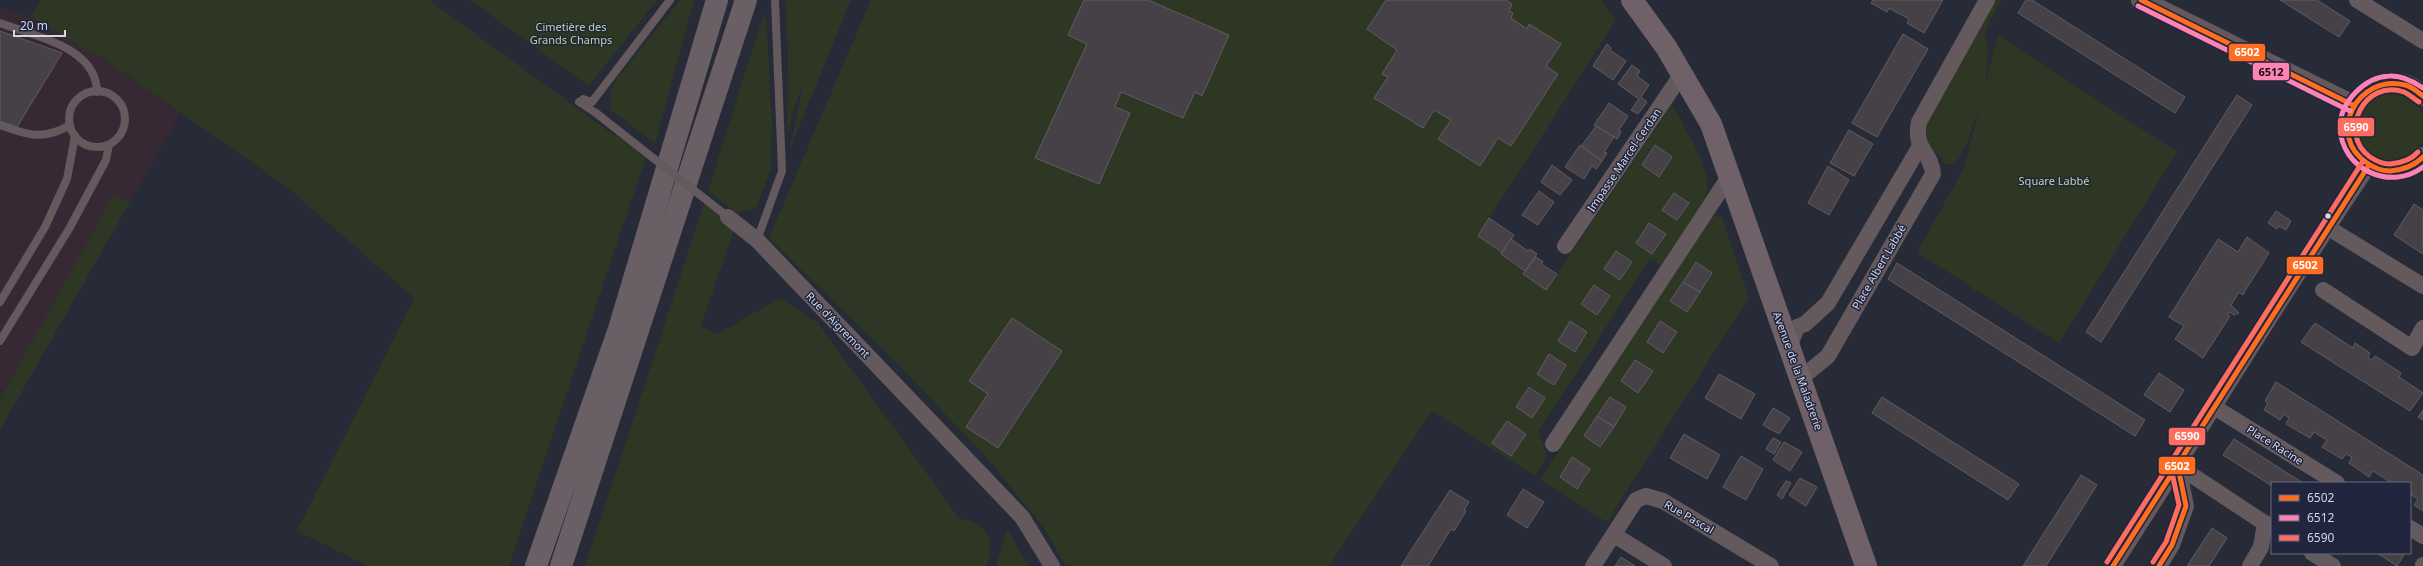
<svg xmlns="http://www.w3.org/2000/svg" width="2423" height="566" font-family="'Noto Sans',sans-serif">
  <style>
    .commercial { fill: #372934 }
    .green { fill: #2d3724; fill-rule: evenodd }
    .building { fill: #454146; stroke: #615c60 }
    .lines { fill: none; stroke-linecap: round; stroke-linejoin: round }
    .service { stroke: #64595c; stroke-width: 8 }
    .minor { stroke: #64595c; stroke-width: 16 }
    .tertiary { stroke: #64595c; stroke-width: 20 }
    .primary { stroke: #6f6167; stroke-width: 22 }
    .motorway { stroke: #6b5f66; stroke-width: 22 }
    .service-bridge { stroke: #64595c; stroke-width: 8 }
    .bus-1-casing { stroke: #21253d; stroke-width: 8 }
    .bus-2-casing { stroke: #21253d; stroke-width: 8 }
    .bus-3-casing { stroke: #21253d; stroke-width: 8 }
    .bus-1 { stroke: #ff6e20; stroke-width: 5 }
    .bus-2 { stroke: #ff82b4; stroke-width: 5 }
    .bus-3 { stroke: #ff6c60; stroke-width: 5 }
    .bus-dot { fill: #d3d7e7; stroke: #21253d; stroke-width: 1.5 }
    .labels { text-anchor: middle; stroke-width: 3; stroke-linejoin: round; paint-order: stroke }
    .park-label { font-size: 11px; fill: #bbd89a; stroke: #21253d }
    .street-label { font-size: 11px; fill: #d3d7e7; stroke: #21253d }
    .line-badge { stroke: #21253d; stroke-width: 1.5 }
    .badge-label { font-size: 11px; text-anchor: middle; font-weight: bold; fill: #fff }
    .pale-badge-label { font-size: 11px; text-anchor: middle; font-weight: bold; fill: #111 }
  </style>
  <rect width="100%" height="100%" fill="#272a37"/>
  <polygon class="commercial" points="0,8 30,17 104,59 181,113 130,202 113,197 0,398"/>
  <g class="green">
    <polygon points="40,0 429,0 607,130 647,154 509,566 368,566 297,531 414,298 287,187 104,59 30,17"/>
    <polygon points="470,0 657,0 589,86"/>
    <polygon points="680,0 694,0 655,144 611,110 610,94 616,80"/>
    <polygon points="785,0 851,0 790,149 803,83 787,131 788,52"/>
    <path d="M871 0H1601L1616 20 1478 236 1502 252 1501 254 1525 271 1524 274 1546 290 1672 104 1699 154 1708 181 1707 195 1661 266 1650 259 1539 431 1547 456 1535 476 1432 411 1329 566H1066L1044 528 992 464 901 367 769 238ZM1655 145 1672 157 1658 177 1642 165ZM1674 193 1689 203 1677 220 1662 210ZM1649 223 1666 234 1652 254 1636 243ZM1616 251 1632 262 1620 280 1604 269ZM1594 285 1610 296 1597 315 1581 304ZM1570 322 1587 332 1575 352 1558 341ZM1549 354 1566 365 1554 385 1537 374ZM1529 387 1545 398 1532 418 1516 407Z"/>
    <path d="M1996 0H2001L1985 31 1988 50 1986 81 1998 35 2177 152 2059 343 1978 291 1973 292 1971 287 1917 252 1965 166 1978 114C1969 129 1968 154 1952 165L1944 164 1940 157 1924 141 1926 124Z"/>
    <polygon points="766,14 772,121 771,169 756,209 736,212 708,191 760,25"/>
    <circle cx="2390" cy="128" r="35"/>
    <polygon points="113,196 130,202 0,430 0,399"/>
    <path d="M705 201 735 227 701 326 717 334 780 298 818 323 959 518C964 520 973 520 977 524 992 533 993 552 986 566H585Z"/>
    <path d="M1709 217H1722L1749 297 1607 522 1540 480ZM1696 262 1712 273 1687 312 1670 301ZM1660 321 1677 332 1664 353 1647 342ZM1635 360 1652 371 1638 393 1621 381ZM1610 397 1626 407 1600 447 1584 436ZM1572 457 1590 469 1577 489 1560 477Z"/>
    <polygon points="1007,529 1029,566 996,566"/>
  </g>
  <g class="building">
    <polygon points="1084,0 1148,0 1229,35 1202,96 1195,92 1183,118 1121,92 1115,107 1130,113 1099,184 1035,158 1087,44 1068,35"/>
    <polygon points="1386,0 1506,0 1512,4 1509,11 1513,13 1511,18 1527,29 1529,24 1561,44 1546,66 1558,74 1511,146 1498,138 1480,166 1438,139 1451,120 1434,110 1423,128 1374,98 1388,77 1382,74 1397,50 1367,29"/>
    <polygon points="1873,0 1943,0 1924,33 1907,23 1909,19 1889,8 1887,12 1871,3"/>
    <polygon points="2026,0 2032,0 2185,97 2175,113 2018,13"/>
    <polygon points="2280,0 2317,0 2350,21 2339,37"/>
    <polygon points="0,31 62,53 17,127 0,121"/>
    <polygon points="1903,34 1928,49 1877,137 1852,123"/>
    <polygon points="1607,44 1611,48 1610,50 1626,61 1613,80 1593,66"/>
    <polygon points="1632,65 1640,71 1637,76 1649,85 1641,97 1647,102 1638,114 1631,110 1639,99 1618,84"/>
    <polygon points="2237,95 2252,105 2101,342 2086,332"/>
    <polygon points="1609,103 1628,116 1619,130 1621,132 1617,139 1594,125"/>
    <polygon points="1596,126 1614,137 1604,152 1607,153 1602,161 1581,147"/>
    <polygon points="1849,130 1873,144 1854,176 1830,163"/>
    <polygon points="1580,145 1602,161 1596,169 1592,166 1584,179 1565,167"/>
    <polygon points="1655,145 1672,157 1659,177 1642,165"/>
    <polygon points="1552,165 1572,180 1560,195 1541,182"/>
    <polygon points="1828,166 1849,180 1829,215 1808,203"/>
    <polygon points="1539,191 1554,202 1538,225 1522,215"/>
    <polygon points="1674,193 1689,203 1677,220 1662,210"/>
    <polygon points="2414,204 2423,210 2423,254 2394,235"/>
    <polygon points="2276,211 2291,221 2286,230 2279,226 2277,229 2268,223"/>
    <polygon points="1489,218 1514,235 1502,252 1478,236"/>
    <polygon points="1649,223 1666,234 1652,254 1636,243"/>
    <polygon points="2247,237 2269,253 2245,291 2243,295 2239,292 2231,305 2239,313 2234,315 2229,312 2227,314 2230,316 2203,358 2175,339 2184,326 2169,317 2218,239 2238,252"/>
    <polygon points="1511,239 1528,251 1530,249 1537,254 1525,271 1501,254"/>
    <polygon points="1616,251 1632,262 1620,280 1604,269"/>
    <polygon points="1536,257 1543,262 1541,264 1557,274 1546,290 1523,274"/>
    <polygon points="1696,262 1712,273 1700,292 1683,282"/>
    <polygon points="1897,263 2145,420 2135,436 1888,279"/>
    <polygon points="1683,282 1700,292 1687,312 1670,301"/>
    <polygon points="1594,285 1610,296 1597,315 1581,304"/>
    <polygon points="1012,318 1062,351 998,448 966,427 988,394 969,381"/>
    <polygon points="1570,321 1587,332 1575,352 1558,341"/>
    <polygon points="1660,321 1677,332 1663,353 1647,342"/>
    <polygon points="2315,323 2353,348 2355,343 2370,353 2368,358 2372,360 2375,356 2401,373 2399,377 2423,393 2410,411 2301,342"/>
    <polygon points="1549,354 1566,365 1554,385 1537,374"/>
    <polygon points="1635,360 1653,371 1638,393 1621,381"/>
    <polygon points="2159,373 2184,390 2170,412 2144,395"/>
    <polygon points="1719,374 1755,394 1741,419 1705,398"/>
    <polygon points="2276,382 2423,475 2423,511 2414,505 2418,499 2410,494 2410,483 2392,483 2373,471 2369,477 2349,463 2352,457 2346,454 2342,459 2322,447 2327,440 2314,432 2310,438 2286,424 2289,418 2284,414 2280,420 2264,410 2268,403 2265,401"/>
    <polygon points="1529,387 1545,398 1532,418 1516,407"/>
    <polygon points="1610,397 1626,407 1614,427 1597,416"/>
    <polygon points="1882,397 2019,484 2008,500 1872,413"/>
    <polygon points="1773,408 1790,418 1779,434 1763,425"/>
    <polygon points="2423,410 2423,420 2418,417"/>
    <polygon points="1597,416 1614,427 1600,447 1584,436"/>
    <polygon points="1507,421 1526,434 1511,456 1492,443"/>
    <polygon points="1684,434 1720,455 1707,479 1670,458"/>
    <polygon points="1773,438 1781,442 1774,454 1766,449"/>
    <polygon points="2234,439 2303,483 2272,483 2272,486 2223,455"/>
    <polygon points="1784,442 1802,452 1790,471 1773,460"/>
    <polygon points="1741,456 1763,469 1746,500 1723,487"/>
    <polygon points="1572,457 1590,469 1577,489 1560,477"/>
    <polygon points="2081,475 2097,485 2046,566 2023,566"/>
    <polygon points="1800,478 1817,487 1806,506 1789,495"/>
    <polygon points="1786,481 1791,483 1782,499 1777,495"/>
    <polygon points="1523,489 1544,502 1527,528 1507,515"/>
    <polygon points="1450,490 1469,502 1464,510 1466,511 1454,531 1451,529 1428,566 1401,566"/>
    <polygon points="2212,528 2227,538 2209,566 2187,566"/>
    <polygon points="2377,553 2405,553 2397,566"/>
    <polygon points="1621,557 1635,566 1615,566"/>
  </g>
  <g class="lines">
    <g class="service">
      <path d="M0 23C34 36 97 47 97 92"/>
      <circle cx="97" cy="119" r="28"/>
      <polyline points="583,99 592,102 670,0"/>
      <polyline points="579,102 596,113"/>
      <path d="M0 125C27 135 43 141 70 125"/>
      <polyline points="757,240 782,171 775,0"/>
      <polyline points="0,302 45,227 67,179 75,136"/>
      <polyline points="0,341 69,229 106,160 109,145"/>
    </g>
    <g class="minor">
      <polyline points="2357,0 2423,41"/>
      <polyline points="728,217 757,240 1022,517 1052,566"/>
      <polyline points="2327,227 2423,286"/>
      <polyline points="1565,246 1682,74"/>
      <polyline points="2323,290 2412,348 2423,328"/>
      <polyline points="1789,347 1797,327 1805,324 1828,303 1920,146"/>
      <path d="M1800 379 1828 356 1933 174C1931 150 1913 150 1919 122L1987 0"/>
      <polyline points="2214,407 2337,483"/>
      <polyline points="1553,444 1729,177"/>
      <polyline points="2178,466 2272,528"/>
      <polyline points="2410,528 2423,536"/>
      <polyline points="1614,535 1664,566"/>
      <polyline points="2312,553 2333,566"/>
      <polyline points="1593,566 1636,500 1646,496 1663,501 1771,566"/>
      <path d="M2113 566C2199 433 2280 297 2369 165"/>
      <polyline points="2159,566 2172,545 2186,506 2178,466"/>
      <polyline points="2250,566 2261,547 2265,523"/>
      <polyline points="2423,566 2423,565"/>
    </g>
    <g class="tertiary">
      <polyline points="2141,0 2353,105"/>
      <path d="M2423 96C2381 54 2318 119 2362 159 2369 165 2378 170 2387 171 2400 171 2415 167 2423 157"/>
    </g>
    <polyline class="primary" points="1632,0 1666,47 1711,124 1866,566"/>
    <g class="motorway">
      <polyline points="536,566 619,329 717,0"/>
      <polyline points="561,566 746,0"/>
    </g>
    <polyline class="service-bridge" points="596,113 728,217"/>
    <g class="bus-1-casing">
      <g id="bus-1">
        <polyline points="2141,0 2353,105"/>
        <path d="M2423 96C2418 92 2411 86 2405 85 2358 73 2325 135 2367 163 2374 168 2382 171 2390 171 2403 170 2414 166 2423 157"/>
        <polyline points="2113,566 2369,165"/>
        <polyline points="2159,566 2172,545 2186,506 2178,467"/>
      </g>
    </g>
    <g class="bus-2-casing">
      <g id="bus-2">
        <polyline points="2138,6 2350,111"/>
        <path d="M2423 88C2413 81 2402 75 2389 76 2365 77 2340 102 2340 127 2341 169 2390 192 2423 167"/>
      </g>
    </g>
    <g class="bus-3-casing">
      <g id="bus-3">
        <path d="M2418 152C2411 160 2401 163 2390 164 2383 164 2376 161 2370 157 2337 133 2365 78 2404 92 2409 94 2414 99 2419 102"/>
        <polyline points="2107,562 2363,161"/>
        <polyline points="2153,562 2166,542 2179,505 2171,468"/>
      </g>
    </g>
    <use href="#bus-1" class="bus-1"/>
    <use href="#bus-2" class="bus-2"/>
    <use href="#bus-3" class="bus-3"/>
  </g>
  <circle class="bus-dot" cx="2328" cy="216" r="3.5"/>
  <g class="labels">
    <g class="park-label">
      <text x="571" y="31">Cimetière des<tspan x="571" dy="13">Grands Champs</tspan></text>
      <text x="2054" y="185">Square Labbé</text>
    </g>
    <g class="street-label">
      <text transform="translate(1624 160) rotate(-56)" y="4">Impasse Marcel-Cerdan</text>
      <text transform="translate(1879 267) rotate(-60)" y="4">Place Albert Labbé</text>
      <text transform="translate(838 325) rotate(46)" y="4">Rue d'Aigremont</text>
      <text transform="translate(1798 371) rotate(70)" y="4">Avenue de la Maladrerie</text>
      <text transform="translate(2275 445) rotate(32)" y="4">Place Racine</text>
      <text transform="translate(1689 517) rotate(30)" y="4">Rue Pascal</text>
    </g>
  </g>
  <g class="line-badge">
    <rect x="2228" y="43" width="38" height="19" rx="4" fill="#ff6e20"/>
    <rect x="2252" y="62" width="38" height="19" rx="4" fill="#ff82b4"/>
    <rect x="2337" y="117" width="38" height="20" rx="4" fill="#ff6c60"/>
    <rect x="2286" y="256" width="38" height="19" rx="4" fill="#ff6e20"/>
    <rect x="2168" y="427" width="38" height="19" rx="4" fill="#ff6c60"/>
    <rect x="2158" y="456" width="38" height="19" rx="4" fill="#ff6e20"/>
  </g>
  <g class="badge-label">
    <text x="2247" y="56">6502</text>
    <text x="2356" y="131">6590</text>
    <text x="2305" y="269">6502</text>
    <text x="2187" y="440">6590</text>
    <text x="2177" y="470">6502</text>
  </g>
  <g class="pale-badge-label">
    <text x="2271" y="76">6512</text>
  </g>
  <rect x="2271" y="482" width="140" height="72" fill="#21253d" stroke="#686c81"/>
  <rect x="2279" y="495" width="20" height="6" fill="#ff6e20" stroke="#686c81"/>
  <text x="2307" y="502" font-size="12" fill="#d3d7e7">6502</text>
  <rect x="2279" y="515" width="20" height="6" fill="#ff82b4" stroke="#686c81"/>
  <text x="2307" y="522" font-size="12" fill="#d3d7e7">6512</text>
  <rect x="2279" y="535" width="20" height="6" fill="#ff6c60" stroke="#686c81"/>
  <text x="2307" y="542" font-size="12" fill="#d3d7e7">6590</text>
  <path d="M14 30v6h51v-6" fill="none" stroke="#d3d7e7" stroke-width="2"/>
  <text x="20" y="30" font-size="12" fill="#d3d7e7" stroke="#21253d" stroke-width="3" paint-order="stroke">20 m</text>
</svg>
